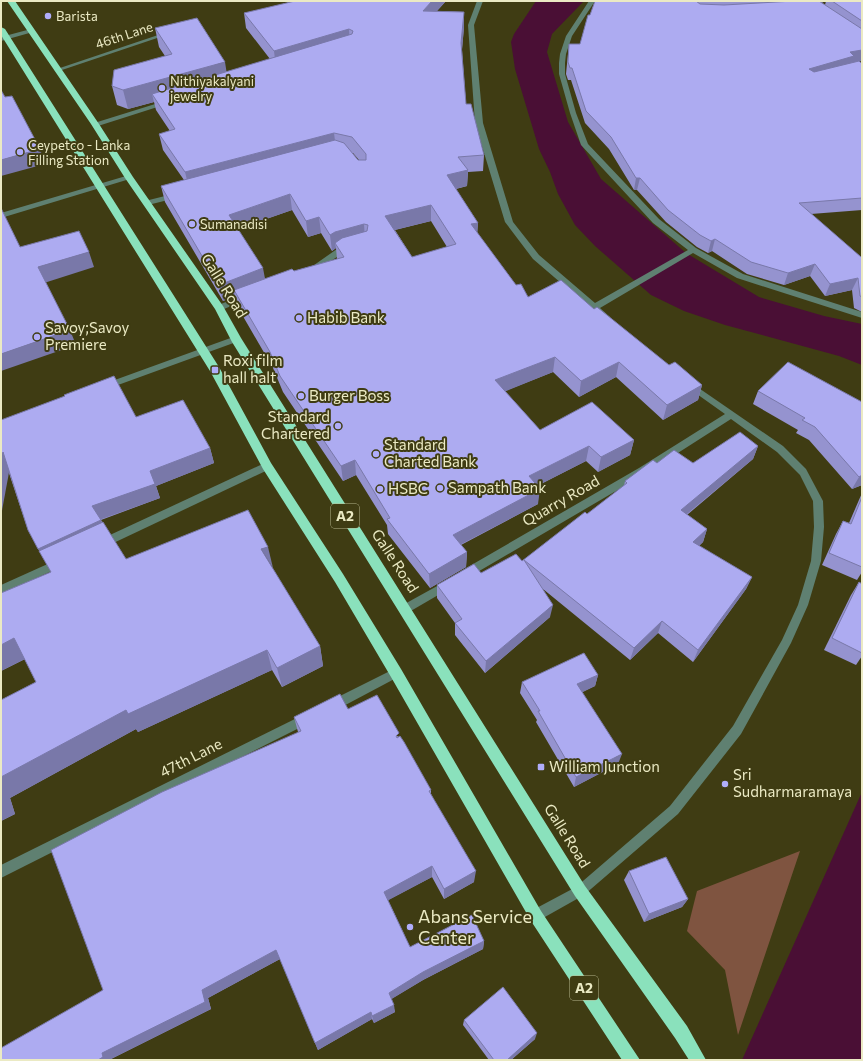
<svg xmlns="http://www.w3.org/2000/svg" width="863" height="1061" font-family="Commissioner,sans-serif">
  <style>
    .green { fill: #7f5440 }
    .water { fill: #4a0f35 }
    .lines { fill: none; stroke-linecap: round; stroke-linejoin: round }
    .minor { fill: #5f8071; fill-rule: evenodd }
    .highway { fill: #8ae1bc; fill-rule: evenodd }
    .wall { fill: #9593cf; fill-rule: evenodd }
    .shaded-wall { fill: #7978a9 }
    .building { fill: #adabf1; stroke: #7978a9; fill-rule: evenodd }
    .poi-dot { fill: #b0adfa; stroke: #3f3c13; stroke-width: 1.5 }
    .labels { text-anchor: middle; stroke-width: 4; stroke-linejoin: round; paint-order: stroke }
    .far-poi-label { font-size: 13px; fill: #ebeac4; stroke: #3f3c13; text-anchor: start }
    .far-street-label { font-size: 13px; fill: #ebeac4; stroke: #3f3c13 }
    .shield { fill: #3f3c13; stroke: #b7b68f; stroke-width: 1 }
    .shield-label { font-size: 14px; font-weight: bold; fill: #ebeac4 }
    .street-label { font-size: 15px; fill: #ebeac4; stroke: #3f3c13 }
    .poi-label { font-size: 15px; fill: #ebeac4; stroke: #3f3c13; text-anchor: start }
    .near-poi-label { font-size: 18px; fill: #ebeac4; stroke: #3f3c13; text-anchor: start }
  </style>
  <rect width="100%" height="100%" fill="#3f3c13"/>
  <polygon class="green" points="800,851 738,1035 725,970 687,931 697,891"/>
  <g class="water">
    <polygon points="536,1 584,1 552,34 547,52 568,122 601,179 686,253 759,297 824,316 862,324 862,365 839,356 725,325 684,311 651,295 595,246 575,225 558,194 550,172 539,149 515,69 511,42 514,34"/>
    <polygon points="862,792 862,1058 861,1060 742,1060"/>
  </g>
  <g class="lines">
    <g class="minor">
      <polygon points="477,1 483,1 474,25 483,123 513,222 539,255 595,303 688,250 653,223 581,145 570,113 559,74 559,63 560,54 566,36 589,1 595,1 572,36 566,54 565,63 565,74 576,113 588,144 659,219 696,248 743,274 862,312 862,318 737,278 693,253 600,308 610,317 606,320 603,319 533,259 505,222 475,123 468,25"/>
      <polygon points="31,29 33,30 33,32 1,41 1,37"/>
      <polygon points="167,32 172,33 59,71 54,70"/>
      <polygon points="168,100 170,101 170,103 98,126 91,124"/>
      <polygon points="126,176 129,176 133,178 1,218 1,213"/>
      <polygon points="177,193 181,195 180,197 148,205 144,203 145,201"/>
      <polygon points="347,246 350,247 350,251 343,253 314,272 308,272 307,270 337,249"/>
      <polygon points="248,293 252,296 251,298 219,311 215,308 216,306"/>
      <polygon points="236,336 239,337 240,339 239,341 107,389 104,390 100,387 101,385"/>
      <polygon points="690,382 783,446 806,469 823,501 824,527 821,561 808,605 791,643 741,734 678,814 584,895 536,922 531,921 530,916 531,911 576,887 670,806 733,726 782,640 798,605 811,561 814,527 813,501 800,475 777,452 731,419 645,474 469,577 465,578 461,577 460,574 461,571 639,468 725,414 687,387 686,385"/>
      <polygon points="267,462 270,463 272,466 270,469 105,547 97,547 96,544 97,541"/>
      <polygon points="61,558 65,559 66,562 65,565 1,594 1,585"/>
      <polygon points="448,580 452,581 453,584 452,587 409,612 405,614 401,612 400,609 401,606"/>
      <polygon points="396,668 400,670 402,673 400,676 336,710 332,711 328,710 326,706 328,702"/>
      <polygon points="307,713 311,714 313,718 311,722 1,878 1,865"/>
    </g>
    <g class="highway">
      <polygon points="7,1 15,1 99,124 133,177 223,306 241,338 585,886 687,1026 706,1060 689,1060 675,1038 575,896 232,342 215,309 125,178 91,124"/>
      <polygon points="1,27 5,29 219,367 271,463 343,574 401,669 541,911 640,1060 622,1060 531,921 391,677 335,582 263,469 210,371 1,35"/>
    </g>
  </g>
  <g class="wall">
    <path d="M295 1H446L437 11 464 12V27L462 50 466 104 484 155 483 171 468 172 467 186 456 189 478 223 477 233 516 285 528 297 594 309 669 365 702 385 698 400 663 420 616 377 579 397 553 372 505 391 540 430 634 440 630 455 598 472 586 461 537 486 538 504 461 545 467 552 466 567 430 588 388 534 387 525 356 475 343 481 283 392 273 368 237 306 235 296 223 301 165 202 161 186 184 180 163 150 159 134 170 131 156 110 154 102 128 109 117 105 112 86 165 56 159 47 155 28 227 72 270 59 246 28 244 13ZM352 153H353L359 160H358ZM292 210 308 237 321 233 332 251 336 248 337 259 265 279 238 229ZM431 221 447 247 412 257 395 230Z"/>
    <path d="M595 1H862V61H859L862 64V210L811 214 861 257 862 256V312L854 308 852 290 825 296 810 276 784 285 747 274 712 251 708 253 697 247 666 222 637 190H634L609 149 585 123 571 80H568L566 74 569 44H580L590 15ZM826 1 825 5 821 3Z"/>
    <polygon points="758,391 862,402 862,485 852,489 809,440 796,433 798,430 753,404"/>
    <polygon points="136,417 210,448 214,463 156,486 160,498 101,520 126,559 272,568 320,646 323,666 282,687 272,670 138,732 136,729 10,798 15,814 1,821 1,700 36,682 25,659 1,671 1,593 51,572 28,530 9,473 1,420"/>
    <polygon points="758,446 753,459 687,515 707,529 703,542 699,546 752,577 746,589 693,662 658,633 630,660 543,589 550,617 485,673 455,635 455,623 437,598 437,585 522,561 587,514 624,486 625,481 657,463 693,463"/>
    <polygon points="862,493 862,572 857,580 822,565 836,534 843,521 849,523"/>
    <polygon points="859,582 862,584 862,656 856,665 824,650 851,595"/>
    <polygon points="598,675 595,686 582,692 618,764 574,787 536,722 537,720 520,693 522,682"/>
    <polygon points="348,709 399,737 431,790 431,794 474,882 444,899 432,877 388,900 410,947 484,941 483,949 423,980 391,999 395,1012 374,1023 372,1019 318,1050 280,959 208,998 211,1009 111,1059 112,1060 1,1060 103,990 298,732 294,717"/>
    <polygon points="629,871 688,899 682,907 644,922 624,880"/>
    <polygon points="464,1020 535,1039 511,1060 489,1060 463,1025"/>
  </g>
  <g class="shaded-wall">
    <polygon points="432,1 446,1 423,26 423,11"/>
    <polygon points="816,1 826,1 815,5"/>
    <polygon points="464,12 464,27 461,59 461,43"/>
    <polygon points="349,29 350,45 276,67 274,51"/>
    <polygon points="862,50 862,61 851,63 850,68 806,81 809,69 850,52"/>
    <polygon points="225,62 228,81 152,94 154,102 128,109 123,90"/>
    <polygon points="334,133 336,149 189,188 185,172"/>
    <polygon points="40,149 45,164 1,176 1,160"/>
    <polygon points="468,170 467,186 447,191 447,175"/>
    <polygon points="636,178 640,178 637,190 634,190"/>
    <polygon points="290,194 292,210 232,231 229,215"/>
    <polygon points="431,205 431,221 386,232 385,216"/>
    <polygon points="319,217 321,233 308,237 306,221"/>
    <polygon points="478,223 477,239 471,224"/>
    <polygon points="364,224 365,240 335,243 336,248 332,251 330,235 335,232"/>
    <polygon points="715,239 712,251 708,253 711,241"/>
    <polygon points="89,252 94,267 44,283 38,267"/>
    <polygon points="815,264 810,276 784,285 788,273"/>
    <polygon points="263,268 266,284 234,290 235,296 223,301 219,285"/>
    <polygon points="858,278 852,290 825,296 830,284"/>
    <polygon points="70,330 76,345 1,371 1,354"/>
    <polygon points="555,357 553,372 494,396 495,380"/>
    <polygon points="619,362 616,377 579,397 581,381"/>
    <polygon points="702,385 698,400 663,420 667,405"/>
    <polygon points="634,440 630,455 598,472 601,457"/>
    <polygon points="589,446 586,461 527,491 529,476"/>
    <polygon points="758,446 753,459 676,523 681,510"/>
    <polygon points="210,448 214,463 156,486 160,498 99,520 92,506 150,471"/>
    <polygon points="3,452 10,467 1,516 1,460"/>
    <polygon points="355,460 356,475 343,481 341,466"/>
    <polygon points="862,475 862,485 852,489 859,477"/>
    <polygon points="540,489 538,504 452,549 453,535"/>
    <polygon points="101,520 107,534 46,563 38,549"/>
    <polygon points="707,529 703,542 689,555 693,542"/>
    <polygon points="268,547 273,568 261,549"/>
    <polygon points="467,552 466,567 430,588 429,574"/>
    <polygon points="752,577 746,589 693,662 698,650"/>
    <polygon points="553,605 550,617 485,673 486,661"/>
    <polygon points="662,621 658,633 630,660 634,648"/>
    <polygon points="14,638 27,658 1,671 1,645"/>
    <polygon points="320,646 323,666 282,687 277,668"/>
    <polygon points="267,650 272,670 138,732 136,729 10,798 15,814 1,821 1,777 126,710"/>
    <polygon points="598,675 595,686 575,696 577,684"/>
    <polygon points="622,754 618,764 574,787 576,777"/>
    <polygon points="432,866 432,877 385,902 384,892"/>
    <polygon points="476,871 474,882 444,899 444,889"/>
    <polygon points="688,899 682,907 644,922 649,914"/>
    <polygon points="484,941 483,949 423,980 390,1000 389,993 423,972"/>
    <polygon points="276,950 280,959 208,998 211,1009 111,1059 112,1060 98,1060 102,1053 202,990"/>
    <polygon points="394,1005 395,1012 374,1023 372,1016"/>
    <polygon points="371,1012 372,1019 318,1050 315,1043"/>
    <polygon points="537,1033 535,1039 511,1060 507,1060"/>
  </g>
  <g class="building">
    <path d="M295 1H432L423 11 464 12 461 43 466 104H471L484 155 458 157 468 170 447 175 478 223 471 224 516 285 521 284 528 297 561 280 594 309 597 307 669 365 675 362 702 385 667 405 619 362 581 381 555 357 495 380 540 430 592 402 634 440 601 457 589 446 529 476 540 489 453 535 467 552 429 574 387 519 390 518 355 460 341 466 280 376 270 352 234 290 292 269 294 271 344 257 335 243 342 238 367 231 368 225 364 224 335 232 330 235 319 217 306 221 290 194 229 215 263 268 219 285 161 186 335 140 344 143 358 160H366V154L352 137 334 133 185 172 159 134 175 129 152 94 352 34 353 31 349 29 274 51 244 13ZM431 205 456 244 412 257 385 216Z"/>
    <polygon points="595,1 696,1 700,4 724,5 794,1 819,1 862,29 862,50 850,52 854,56 809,69 814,72 859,61 862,64 862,198 799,203 861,257 862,256 862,297 860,296 858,278 830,284 815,264 788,273 751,262 715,239 711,241 700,235 668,210 640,178 636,178 611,137 586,111 572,68 570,68 568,62 569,44 580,44 588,15 590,15"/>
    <polygon points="832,1 862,1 862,21"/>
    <polygon points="197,18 225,62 123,90 112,86 114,70 172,54 155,28"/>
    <polygon points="1,90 5,97 12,96 40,149 1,160"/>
    <polygon points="1,208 20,247 79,231 89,252 38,267 70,330 1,354"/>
    <polygon points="788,362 862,402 862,475 859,477 815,427 802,420 805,418 758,391"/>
    <polygon points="114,376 136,417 183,400 210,448 150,471 155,484 92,506 101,520 38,549 28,530 3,452 1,460 1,420 65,396 64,395"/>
    <polygon points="740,432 758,446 681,510 707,529 693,542 752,577 698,650 662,621 634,648 524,560 553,605 486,661 455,623 462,619 437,585 474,564 481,573 516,554 522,561 585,512 587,514 627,483 625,481 653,460 657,463 674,450 693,463"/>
    <polygon points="862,497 862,567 829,553 843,521 851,524"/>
    <polygon points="248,510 268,547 261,549 320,646 277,668 267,650 128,714 126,710 1,777 1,700 36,682 14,638 1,645 1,593 51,572 39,551 103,522 126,559"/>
    <polygon points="859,582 862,584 862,653 832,638"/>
    <polygon points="584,653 598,675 577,684 622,754 576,777 538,711 540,711 522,682"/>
    <polygon points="340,694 348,709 377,695 399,733 396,736 397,738 400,736 404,742 431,790 429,791 476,871 444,889 432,866 384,892 410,947 472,915 484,941 423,972 389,993 394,1005 372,1016 371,1012 315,1043 276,950 202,990 205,1002 102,1053 103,1057 98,1060 1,1060 1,1048 103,990 51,850 162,792 301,731 294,717"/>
    <polygon points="666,857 688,899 649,914 629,871"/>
    <polygon points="503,987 537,1033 507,1060 494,1060 464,1020"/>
  </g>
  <g class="poi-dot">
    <circle cx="48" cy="16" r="4"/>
    <circle cx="162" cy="88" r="4"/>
    <circle cx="20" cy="152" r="4"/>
    <circle cx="192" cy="224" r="4"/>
    <circle cx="299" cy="318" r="4"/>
    <circle cx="37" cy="337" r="4"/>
    <rect x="211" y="366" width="8" height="8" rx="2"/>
    <circle cx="301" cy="396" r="4"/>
    <circle cx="338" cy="426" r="4"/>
    <circle cx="376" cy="454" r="4"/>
    <circle cx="440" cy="488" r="4"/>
    <circle cx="380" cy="489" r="4"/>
    <rect x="537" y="763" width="8" height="8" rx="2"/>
    <circle cx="725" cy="784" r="4"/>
    <circle cx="410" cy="927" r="4"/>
  </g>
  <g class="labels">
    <g class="far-poi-label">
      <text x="56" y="21">Barista</text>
      <text x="170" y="86">Nithiyakalyani<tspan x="170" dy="15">jewelry</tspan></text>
      <text x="28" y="150">Ceypetco - Lanka<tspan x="28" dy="15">Filling Station</tspan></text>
      <text x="200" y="229">Sumanadisi</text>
    </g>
    <g class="far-street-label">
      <text transform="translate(124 35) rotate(-18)" y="5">46th Lane</text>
    </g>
    <g class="shield">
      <rect x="331" y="504" width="28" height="24" rx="3"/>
      <rect x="570" y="976" width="28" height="24" rx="3"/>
    </g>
    <g class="shield-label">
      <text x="345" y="521">A2</text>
      <text x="584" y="993">A2</text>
    </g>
    <g class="street-label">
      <text transform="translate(224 286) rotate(58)" y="5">Galle Road</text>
      <text transform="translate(561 501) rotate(-30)" y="5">Quarry Road</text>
      <text transform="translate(395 561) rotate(57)" y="5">Galle Road</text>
      <text transform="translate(191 758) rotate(-27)" y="5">47th Lane</text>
      <text transform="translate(567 836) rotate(58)" y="5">Galle Road</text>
    </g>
    <g class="poi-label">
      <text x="307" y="323">Habib Bank</text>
      <text x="45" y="333">Savoy;Savoy<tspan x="45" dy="17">Premiere</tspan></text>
      <text x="223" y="366">Roxi film<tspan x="223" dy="17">hall halt</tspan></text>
      <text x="309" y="401">Burger Boss</text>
      <text x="330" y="422" text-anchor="end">Standard<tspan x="330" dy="17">Chartered</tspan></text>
      <text x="384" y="450">Standard<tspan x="384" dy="17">Charted Bank</tspan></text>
      <text x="448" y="493">Sampath Bank</text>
      <text x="388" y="494">HSBC</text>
      <text x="549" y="772">William Junction</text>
      <text x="733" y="780">Sri<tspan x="733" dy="17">Sudharmaramaya</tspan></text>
    </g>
    <g class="near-poi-label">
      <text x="418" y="923">Abans Service<tspan x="418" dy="21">Center</tspan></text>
    </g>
  </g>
  <rect width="863" height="1061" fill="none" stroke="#ebeac4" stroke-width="4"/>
</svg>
